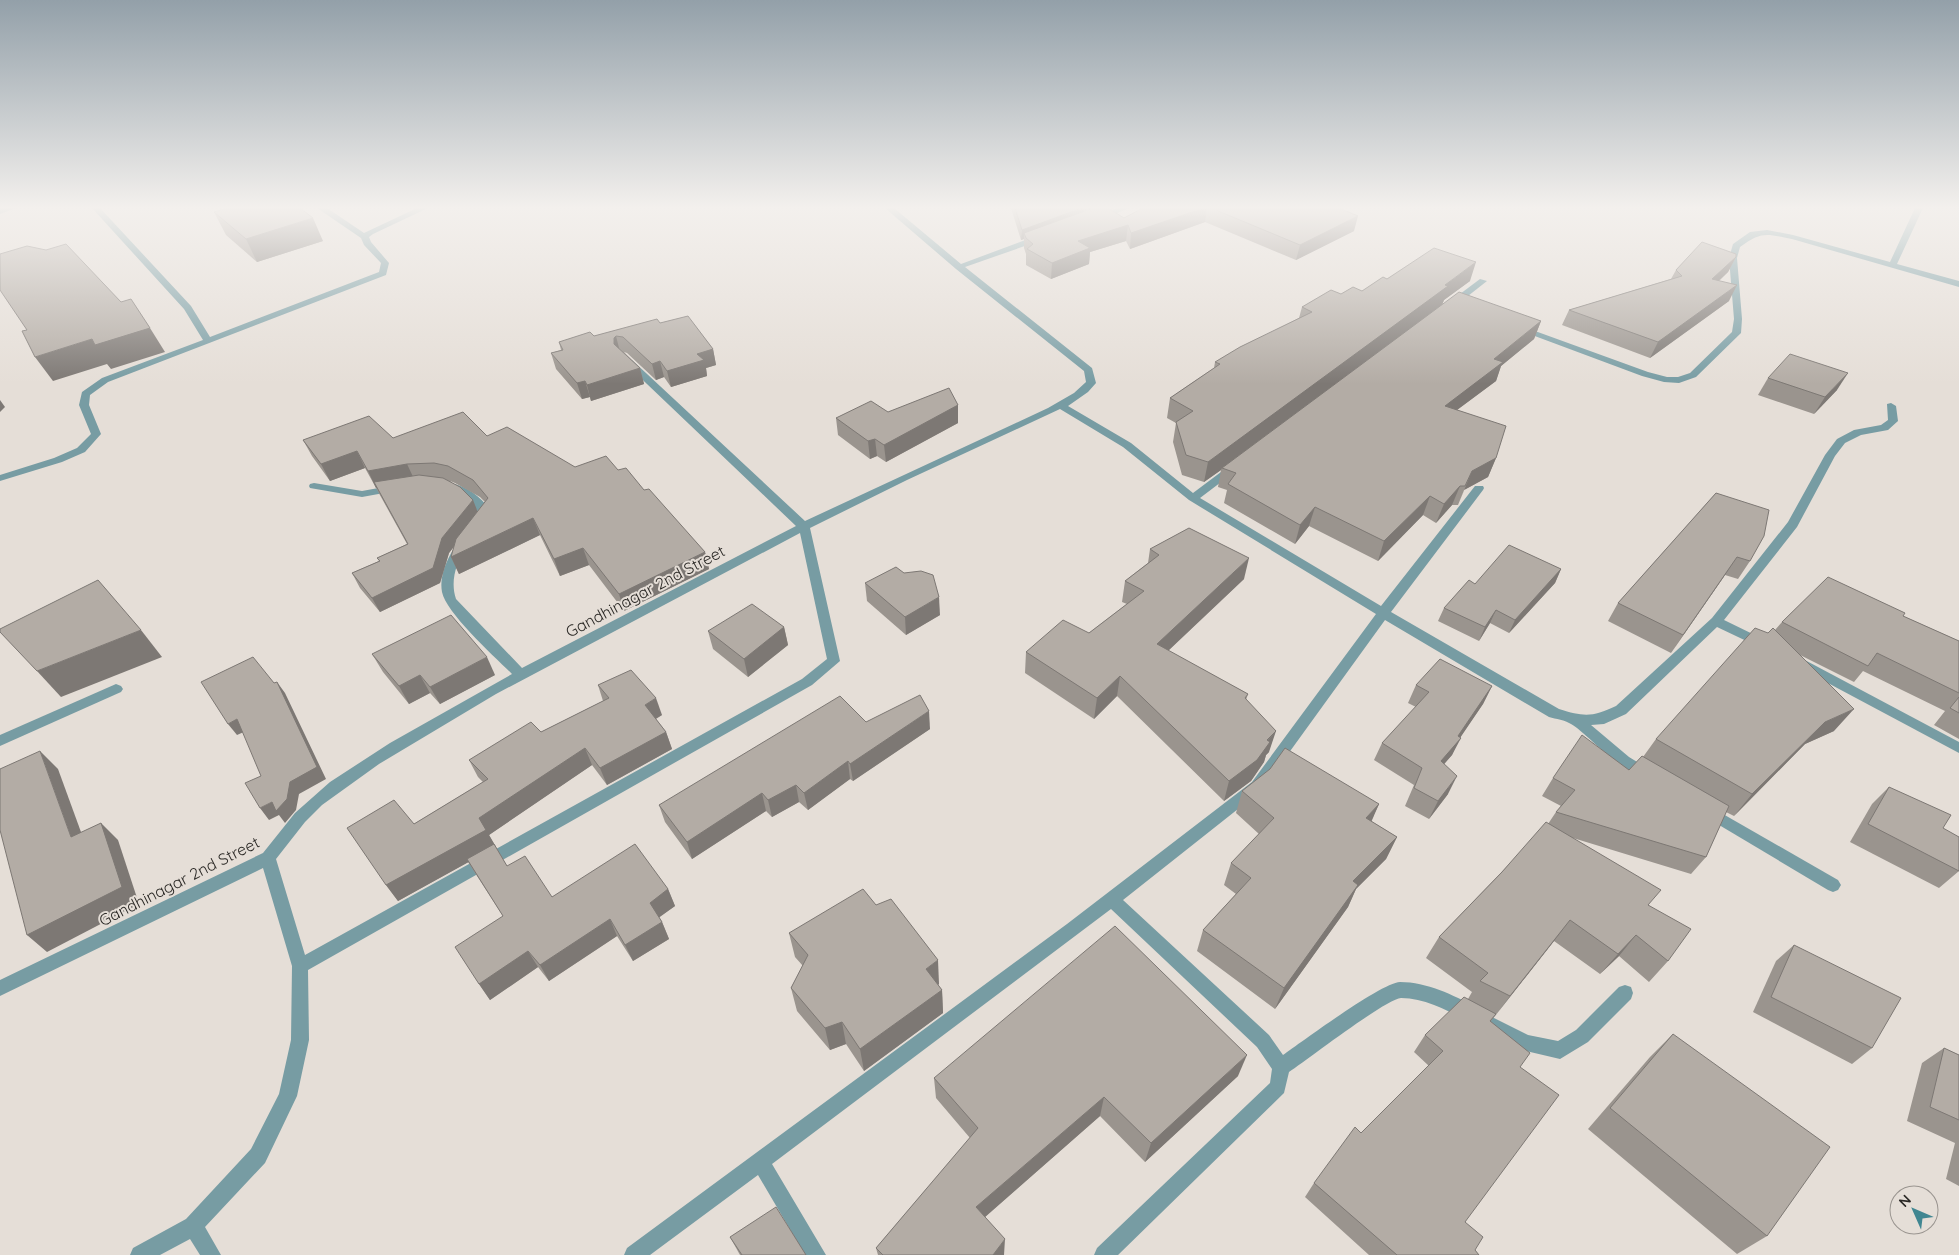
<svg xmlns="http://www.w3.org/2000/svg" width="1959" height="1255" font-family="Quicksand,sans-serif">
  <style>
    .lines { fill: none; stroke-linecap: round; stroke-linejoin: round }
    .minor { fill: #779ca3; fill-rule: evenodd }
    .wall { fill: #9a948e; fill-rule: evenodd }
    .shaded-wall { fill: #7d7874 }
    .building { fill: #b3aca5; stroke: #7d7874 }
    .labels { text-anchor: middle; stroke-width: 4; stroke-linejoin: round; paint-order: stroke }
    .street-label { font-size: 16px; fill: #2a2825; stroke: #e5ded7 }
  </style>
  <rect width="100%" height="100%" fill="#e5ded7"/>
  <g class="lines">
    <g class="minor">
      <polygon points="3,208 16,208 0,214 0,209"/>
      <polygon points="92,208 100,208 191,306 210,337 379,272 381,263 364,245 361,238 317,208 327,208 364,233 417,208 428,208 373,234 369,237 371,242 389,263 386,275 108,382 90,395 89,405 101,434 85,452 62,462 0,481 0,475 54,458 77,448 91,434 79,405 82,392 102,378 203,340 184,309"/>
      <path d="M885 208H894L961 264 1036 236H1042V240L965 267 1092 368 1096 383 1088 392 1068 406 1131 443 1193 493 1229 466H1237L1238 468 1237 470 1200 498 1381 606 1475 486H1483L1484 488 1483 490 1391 612 1559 709C1584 717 1593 717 1616 706L1712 618 1788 522 1825 455 1837 439 1854 430 1881 425 1888 420 1887 404 1891 403 1896 406 1898 421 1888 430 1861 435 1845 443 1835 456 1797 527 1724 620 1765 640 1767 643 1765 646H1757L1717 627 1626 714 1604 724 1591 725 1629 757 1652 771 1654 775 1652 779C1632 786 1589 734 1571 724 1565 720 1556 719 1549 717L1385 620 1262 790 1123 900 1269 1035 1283 1055C1303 1041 1381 983 1400 982 1427 982 1453 995 1476 1007L1478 1013 1476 1019 1470 1021C1448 1012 1427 998 1401 998 1386 999 1307 1060 1289 1072L1284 1093 1118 1255H1094L1097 1248 1270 1083 1272 1069 1257 1047 1111 909 772 1164 826 1255H805L758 1175 650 1255H624L627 1248 1067 924 1252 782 1376 614 1189 500 1123 447 1060 409 907 480 810 528 840 661 812 685 308 970 309 1040 297 1096 265 1163 205 1227 221 1255H200L190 1239 160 1255H130L133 1248 186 1219 251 1149 279 1094 291 1040 292 966 263 868 0 996V980L263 853 295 813 330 782 390 743 512 674C495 657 446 613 442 592 439 576 447 559 456 545L460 544 466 548C456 563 450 581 456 599L522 668 796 526 626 364V360H632L805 521 1048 408 1074 393 1086 382 1084 371 956 269ZM800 533 827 659 802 679 305 955 276 859 305 822 322 805 379 764 496 694Z"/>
      <polygon points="1117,208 1129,208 1101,220 1094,218"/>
      <path d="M1915 208H1923L1897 264 1959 281V287L1792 239C1766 234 1762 231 1740 247L1737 258 1742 319 1741 333 1696 377 1679 383 1664 382 1642 376 1516 329 1521 326 1524 327 1648 372 1667 377H1678L1690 373 1732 332 1734 319 1729 258 1733 244 1750 232 1767 230 1793 235 1890 262Z"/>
      <polygon points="1480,279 1487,281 1454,307 1448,307 1448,303"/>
      <polygon points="314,483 362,491 395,485 400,488 395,491 362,497 310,488 309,486 310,484"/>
      <path d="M451 483C469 487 484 499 493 515L488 522H480L478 519 481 515 468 500 447 488 446 486 447 484Z"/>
      <polygon points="1801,658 1959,742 1959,753 1796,666 1795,663 1796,660"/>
      <polygon points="116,684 121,686 123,689 121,692 0,746 0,735"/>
      <polygon points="1709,806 1838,880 1841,885 1838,890 1833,892 1828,890 1704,816 1702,812 1704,808"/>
      <polygon points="1625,985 1631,987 1633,993 1631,999 1588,1042 1560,1059 1526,1051 1482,1029 1479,1023 1482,1017 1488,1015 1528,1035 1558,1041 1576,1030 1619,987"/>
    </g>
  </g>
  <g class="wall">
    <polygon points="1011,208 1108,208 1124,218 1143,208 1339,208 1354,231 1296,260 1205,222 1130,249 1126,241 1090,252 1089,264 1051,279 1026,265 1026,254 1024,248 1024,239 1021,240"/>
    <polygon points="214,212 323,241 257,262 226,235"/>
    <polygon points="1736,257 1728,272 1719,281 1729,301 1650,358 1562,325 1569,310 1671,279 1676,270"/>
    <polygon points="1387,279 1470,281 1444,300 1442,305 1541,321 1534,339 1501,366 1496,381 1457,410 1496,458 1488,477 1464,490 1458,505 1452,505 1436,523 1423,515 1378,561 1309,526 1295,544 1224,503 1227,490 1218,487 1221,470 1204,482 1182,475 1173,442 1176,423 1167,418 1170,398 1214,368 1215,362 1299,318 1302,307 1341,294 1362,291"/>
    <polygon points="660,323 713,349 716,365 706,368 707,376 671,387 664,377 656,380 627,353 624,352 640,368 644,384 591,401 590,397 582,399 556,369 551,353 561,350 559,342 594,336"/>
    <polygon points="1768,378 1837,390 1814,414 1758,395"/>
    <polygon points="958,405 958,423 886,462 877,456 870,459 838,435 836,418"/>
    <path d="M487 436 575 467 618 470 644 490 705 552 709 569 624 611 589 565 560 576 540 535 459 574 451 557 454 546 449 553 440 583 380 612 360 588 352 573 379 561 377 558 407 544 365 468 330 481 312 456 303 440ZM450 481 455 483 480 497 485 502 477 512 473 500Z"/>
    <polygon points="1716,493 1750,561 1738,579 1725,575 1671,653 1608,621 1618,603"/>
    <polygon points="1150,549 1244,579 1168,651 1248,694 1246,700 1269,752 1266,755 1264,762 1251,781 1224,801 1117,696 1094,719 1025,673 1026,652 1089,633 1127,604 1122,602 1125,581 1148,563"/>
    <polygon points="1561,569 1555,583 1509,633 1490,623 1479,641 1438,621 1444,608 1475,584"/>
    <polygon points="865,583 940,615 906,635 867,601"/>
    <polygon points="1903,616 1959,641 1959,739 1934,725 1945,711 1863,671 1854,682 1800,655 1834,731 1805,744 1734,816 1726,812 1706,857 1691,874 1573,838 1649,905 1668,961 1649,982 1619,956 1600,974 1554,941 1491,1021 1520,1067 1465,1222 1475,1250 1479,1255 1369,1255 1305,1197 1314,1183 1361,1133 1429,1066 1414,1052 1425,1035 1468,999 1472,992 1426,958 1439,937 1548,824 1556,812 1561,806 1542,796 1553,778 1629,770 1643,757 1656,739 1768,633 1775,630 1782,622"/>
    <polygon points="784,627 788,645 748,677 713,649 708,631"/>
    <polygon points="372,654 495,675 440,704 430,693 409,704 383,672"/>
    <polygon points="598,685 662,715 656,719 666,732 672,749 607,785 592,765 489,835 507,866 552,897 668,889 675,906 659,917 662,922 669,939 633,961 617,936 549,981 538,967 490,1000 479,984 503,916 468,862 398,901 386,885 414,824 483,782 478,777 469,760 541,732 603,701"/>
    <polygon points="1416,685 1492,686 1483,704 1460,737 1452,755 1444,764 1448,794 1429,819 1405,806 1414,785 1374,760 1382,743 1416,707 1408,703"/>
    <polygon points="866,722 930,729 853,781 850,779 808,810 799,802 772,817 766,811 692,859 665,822 659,805"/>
    <polygon points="1889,787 1943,828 1959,871 1939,888 1850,842 1872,804"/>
    <polygon points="1242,791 1379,804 1371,821 1397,837 1386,859 1356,889 1348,907 1275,1009 1197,951 1203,930 1236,894 1224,885 1231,863 1259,834 1236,813"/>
    <polygon points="789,933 939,984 938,985 942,990 943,1013 864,1071 846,1044 830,1050 797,1011 791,988 803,966 795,957"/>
    <polygon points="1794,945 1872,1048 1852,1064 1753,1012 1776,961"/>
    <polygon points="1673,1034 1767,1236 1737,1254 1588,1129 1650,1057"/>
    <polygon points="1944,1048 1959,1055 1959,1186 1946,1179 1955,1143 1907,1121 1922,1063"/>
    <polygon points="1238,1076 1145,1162 1100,1116 985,1217 1004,1255 878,1255 876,1248 970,1138 936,1098 934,1078"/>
    <polygon points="730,1237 806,1255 740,1255"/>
  </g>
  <g class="shaded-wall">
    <polygon points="1082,208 1093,208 1024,233 1024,239 1021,240 1022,230"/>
    <polygon points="1204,208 1207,208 1205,222 1130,249 1131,233"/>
    <polygon points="1358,216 1354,231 1296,260 1300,245"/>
    <polygon points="313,218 323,241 257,262 246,239"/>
    <polygon points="1128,225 1126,241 1090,252 1089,264 1051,279 1052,263 1078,241"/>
    <polygon points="1736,257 1728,272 1704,294 1712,279"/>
    <polygon points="1476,262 1470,281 1444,300 1442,305 1222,468 1221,470 1204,482 1208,462"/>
    <polygon points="1737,285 1729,301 1650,358 1658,342"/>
    <polygon points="1541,321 1534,339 1501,366 1496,381 1438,424 1445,406 1494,359"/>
    <polygon points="150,328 165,352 111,369 107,364 53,381 35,357 92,339"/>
    <polygon points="616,336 620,352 614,344 614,338"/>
    <polygon points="713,349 716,365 706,368 707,376 671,387 667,371 697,354"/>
    <polygon points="660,361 664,377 656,380 652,364"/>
    <polygon points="640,368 644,384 591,401 587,385"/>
    <polygon points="1848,373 1837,390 1814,414 1825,397"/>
    <polygon points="585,381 590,397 582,399 577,383"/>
    <polygon points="0,400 5,407 0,412"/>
    <polygon points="958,405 958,423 886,462 884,445"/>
    <polygon points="875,439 877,456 870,459 868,441"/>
    <polygon points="357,451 365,468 330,481 321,464"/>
    <polygon points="1496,458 1488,477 1464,490 1458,505 1472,471"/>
    <polygon points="407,464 415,481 376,488 368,471"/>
    <polygon points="1460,486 1452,505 1436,523 1444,504"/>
    <polygon points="1430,496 1423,515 1378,561 1384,541"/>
    <polygon points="473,500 479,515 449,553 440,583 380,612 372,598 442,538"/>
    <polygon points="1315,507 1309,526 1295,544 1300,525"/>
    <polygon points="533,518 540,535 459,574 451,557"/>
    <polygon points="583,548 589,565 560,576 554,559"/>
    <polygon points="705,552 709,569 624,611 619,594"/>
    <polygon points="1737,557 1725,575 1671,653 1683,635"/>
    <polygon points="1249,558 1244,579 1153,665 1157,644"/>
    <polygon points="1561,569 1555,583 1509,633 1515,620"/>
    <polygon points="939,597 940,615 906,635 905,617"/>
    <polygon points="1496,610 1490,623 1479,641 1485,627"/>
    <polygon points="784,627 788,645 748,677 744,659"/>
    <polygon points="141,630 162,657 61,697 37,671"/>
    <polygon points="487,657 495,675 440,704 430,687"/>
    <polygon points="420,675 430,693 409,704 399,686"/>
    <polygon points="1120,676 1117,696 1094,719 1097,698"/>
    <polygon points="277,682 285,693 326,779 299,794 296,810 285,823 279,815 269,820 260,808 272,802"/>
    <polygon points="1492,686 1483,704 1458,741 1461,738 1452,755 1432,778 1441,761"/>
    <polygon points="656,698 662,715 650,722 645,705"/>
    <polygon points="1854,709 1834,731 1805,744 1734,816 1752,794 1825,722"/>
    <polygon points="929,711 930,729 853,781 850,764"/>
    <polygon points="237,719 246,731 237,735 228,724"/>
    <polygon points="1276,731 1269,752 1266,755 1264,762 1251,781 1224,801 1229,781"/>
    <polygon points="666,732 672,749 607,785 600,768"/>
    <polygon points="585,748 592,765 489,835 496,847 398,901 386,885 479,818"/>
    <polygon points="40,751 58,769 89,854 71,837"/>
    <polygon points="848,761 850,779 808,810 804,793"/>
    <polygon points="1457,776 1448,794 1429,819 1438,801"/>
    <polygon points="796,785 799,802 772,817 768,800"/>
    <polygon points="762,793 766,811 692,859 687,842"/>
    <polygon points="1379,804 1369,827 1366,818"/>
    <polygon points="101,823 118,840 139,904 47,952 27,935"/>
    <polygon points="1397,837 1386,859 1356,889 1348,907 1275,1009 1284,988 1353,881"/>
    <polygon points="668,889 675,906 657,919 650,903"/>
    <polygon points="610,919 617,936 549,981 540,965"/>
    <polygon points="1570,920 1554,941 1495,1016 1510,996"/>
    <polygon points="662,922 669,939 633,961 625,945"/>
    <polygon points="1636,935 1619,956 1600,974 1618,954"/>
    <polygon points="528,951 538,967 490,1000 479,984"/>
    <polygon points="938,960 939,984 928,992 926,969"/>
    <polygon points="942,990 943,1013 864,1071 860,1049"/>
    <polygon points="842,1022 846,1044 830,1050 825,1028"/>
    <polygon points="1247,1055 1238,1076 1145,1162 1151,1143"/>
    <polygon points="1104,1097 1100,1116 977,1224 976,1207"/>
    <polygon points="1005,1239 1004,1255 993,1255"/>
  </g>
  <g class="building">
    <polygon points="228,208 300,208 313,218 246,239 214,212"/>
    <polygon points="1015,208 1082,208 1022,230"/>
    <polygon points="1093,208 1108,208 1124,218 1143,208 1204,208 1131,233 1128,225 1078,241 1090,248 1052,263 1027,249 1033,244 1026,238 1024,233"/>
    <polygon points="1211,208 1339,208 1358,216 1300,245"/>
    <polygon points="1702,242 1736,254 1736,257 1712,279 1737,285 1658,342 1569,310 1682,276 1676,270"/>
    <polygon points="66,244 121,302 131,299 150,328 95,345 92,339 35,357 22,331 27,330 0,290 0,254 27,246 46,250"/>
    <polygon points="1434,248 1476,262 1445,285 1448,286 1208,462 1186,455 1176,422 1193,411 1170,398 1220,364 1215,362 1240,347 1312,312 1302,307 1331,290 1341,294 1353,287 1362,291 1383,277 1387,279"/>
    <polygon points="1459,292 1541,321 1494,359 1503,362 1445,406 1506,426 1496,458 1472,471 1465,486 1460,486 1444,504 1430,496 1384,541 1315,507 1300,525 1228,484 1236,473 1222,468"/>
    <polygon points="688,316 713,349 697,354 704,360 667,371 660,361 652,364 623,337 616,336 614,338 614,344 640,368 587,385 585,381 577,383 551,353 563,350 559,342 590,332 594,336 657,319 660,323"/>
    <polygon points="1790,354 1848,373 1825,397 1768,378"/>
    <polygon points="949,388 958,405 884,445 875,439 868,441 836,418 871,401 888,412"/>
    <polygon points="463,412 487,436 507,427 575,467 606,456 618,470 626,468 644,490 649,489 705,552 619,594 583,548 554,559 533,518 451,557 456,539 488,498 473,480 448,466 434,463 407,464 368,471 357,451 321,464 303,440 369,416 393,438"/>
    <polygon points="419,475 443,478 460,487 473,500 442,538 433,568 372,598 352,573 380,561 377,558 408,544 374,482"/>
    <polygon points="1716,493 1769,510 1764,536 1750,561 1737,557 1683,635 1618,603"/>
    <polygon points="1189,528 1249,558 1157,644 1248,694 1245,698 1276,731 1267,740 1270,742 1257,760 1229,781 1120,676 1097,698 1026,652 1063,620 1089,633 1144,591 1125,581 1159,555 1150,549"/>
    <polygon points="1509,545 1561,569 1515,620 1496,610 1485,627 1444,608 1469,580 1475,584"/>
    <polygon points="896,567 904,573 921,571 933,575 939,597 905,617 865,583"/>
    <polygon points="1828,577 1905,613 1903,616 1959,641 1959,693 1877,653 1868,666 1782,622"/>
    <polygon points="98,580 141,630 37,671 0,632 0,629"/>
    <polygon points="752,604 784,627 744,659 708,631"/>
    <polygon points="451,615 487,657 430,687 420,675 399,686 372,654"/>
    <polygon points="1755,628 1768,633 1773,628 1854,709 1825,722 1752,794 1656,739"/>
    <polygon points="253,657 274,683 277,682 317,767 290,782 287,799 276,811 272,802 260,808 245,783 261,776 237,719 228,724 201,682"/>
    <polygon points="1440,659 1492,686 1458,736 1461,738 1441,761 1457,776 1438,801 1414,788 1422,768 1382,743 1429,692 1416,685"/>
    <polygon points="631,670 656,698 645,705 666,732 600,768 585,748 479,818 486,830 386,885 347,828 394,800 414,824 488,779 469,760 531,722 541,732 609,698 598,685"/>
    <polygon points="920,695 929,711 850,764 848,761 804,793 796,785 768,800 762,793 687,842 659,805 840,696 866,722"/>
    <polygon points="1959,697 1959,713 1950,708"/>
    <polygon points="1582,735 1629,770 1642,756 1729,806 1706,857 1556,812 1575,790 1553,778"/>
    <polygon points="1285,748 1379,804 1366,818 1397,837 1353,881 1358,885 1284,988 1203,930 1251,878 1231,863 1274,818 1242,791 1270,769"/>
    <polygon points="40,751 71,837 101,823 122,887 27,935 0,830 0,769"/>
    <polygon points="1889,787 1951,815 1943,828 1959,837 1959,871 1868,824"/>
    <polygon points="1546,822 1661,890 1648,905 1691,929 1668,961 1636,935 1618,954 1570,920 1510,996 1480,981 1488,973 1439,937 1502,872"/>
    <polygon points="494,844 507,866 525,856 552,897 635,844 668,889 650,903 662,922 625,945 610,919 540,965 528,951 479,984 455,947 503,916 467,859"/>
    <polygon points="863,889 876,905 891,899 938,960 926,969 942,990 860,1049 842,1022 825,1028 791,988 808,955 789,933"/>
    <polygon points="1115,926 1247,1055 1151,1143 1104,1097 976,1207 1005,1239 993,1255 883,1255 876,1248 978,1128 934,1078"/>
    <polygon points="1794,945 1901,998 1872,1048 1771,997"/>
    <polygon points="1464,997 1496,1014 1490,1021 1530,1053 1520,1067 1559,1095 1465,1222 1483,1237 1475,1250 1479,1255 1397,1255 1314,1183 1355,1127 1361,1133 1443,1051 1425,1035"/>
    <polygon points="1673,1034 1830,1147 1767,1236 1610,1108"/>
    <polygon points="1944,1048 1959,1055 1959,1120 1930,1107"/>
    <polygon points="776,1207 806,1255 742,1255 730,1237"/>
  </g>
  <linearGradient id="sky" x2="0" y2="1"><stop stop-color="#93a0a9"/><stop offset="0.54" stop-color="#f3f0ed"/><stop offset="1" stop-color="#f3f0ed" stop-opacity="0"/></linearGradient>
  <rect width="1959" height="384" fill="url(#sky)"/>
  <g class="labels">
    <g class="street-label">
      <text transform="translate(645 591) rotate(-28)" y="6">Gandhinagar 2nd Street</text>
      <text transform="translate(179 881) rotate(-27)" y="6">Gandhinagar 2nd Street</text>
    </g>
  </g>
  <g transform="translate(1914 1210) rotate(315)"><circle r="24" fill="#e5ded7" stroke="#9a9590"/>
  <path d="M0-4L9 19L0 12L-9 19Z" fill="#408691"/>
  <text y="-8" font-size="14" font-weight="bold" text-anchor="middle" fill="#2a2825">N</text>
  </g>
</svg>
